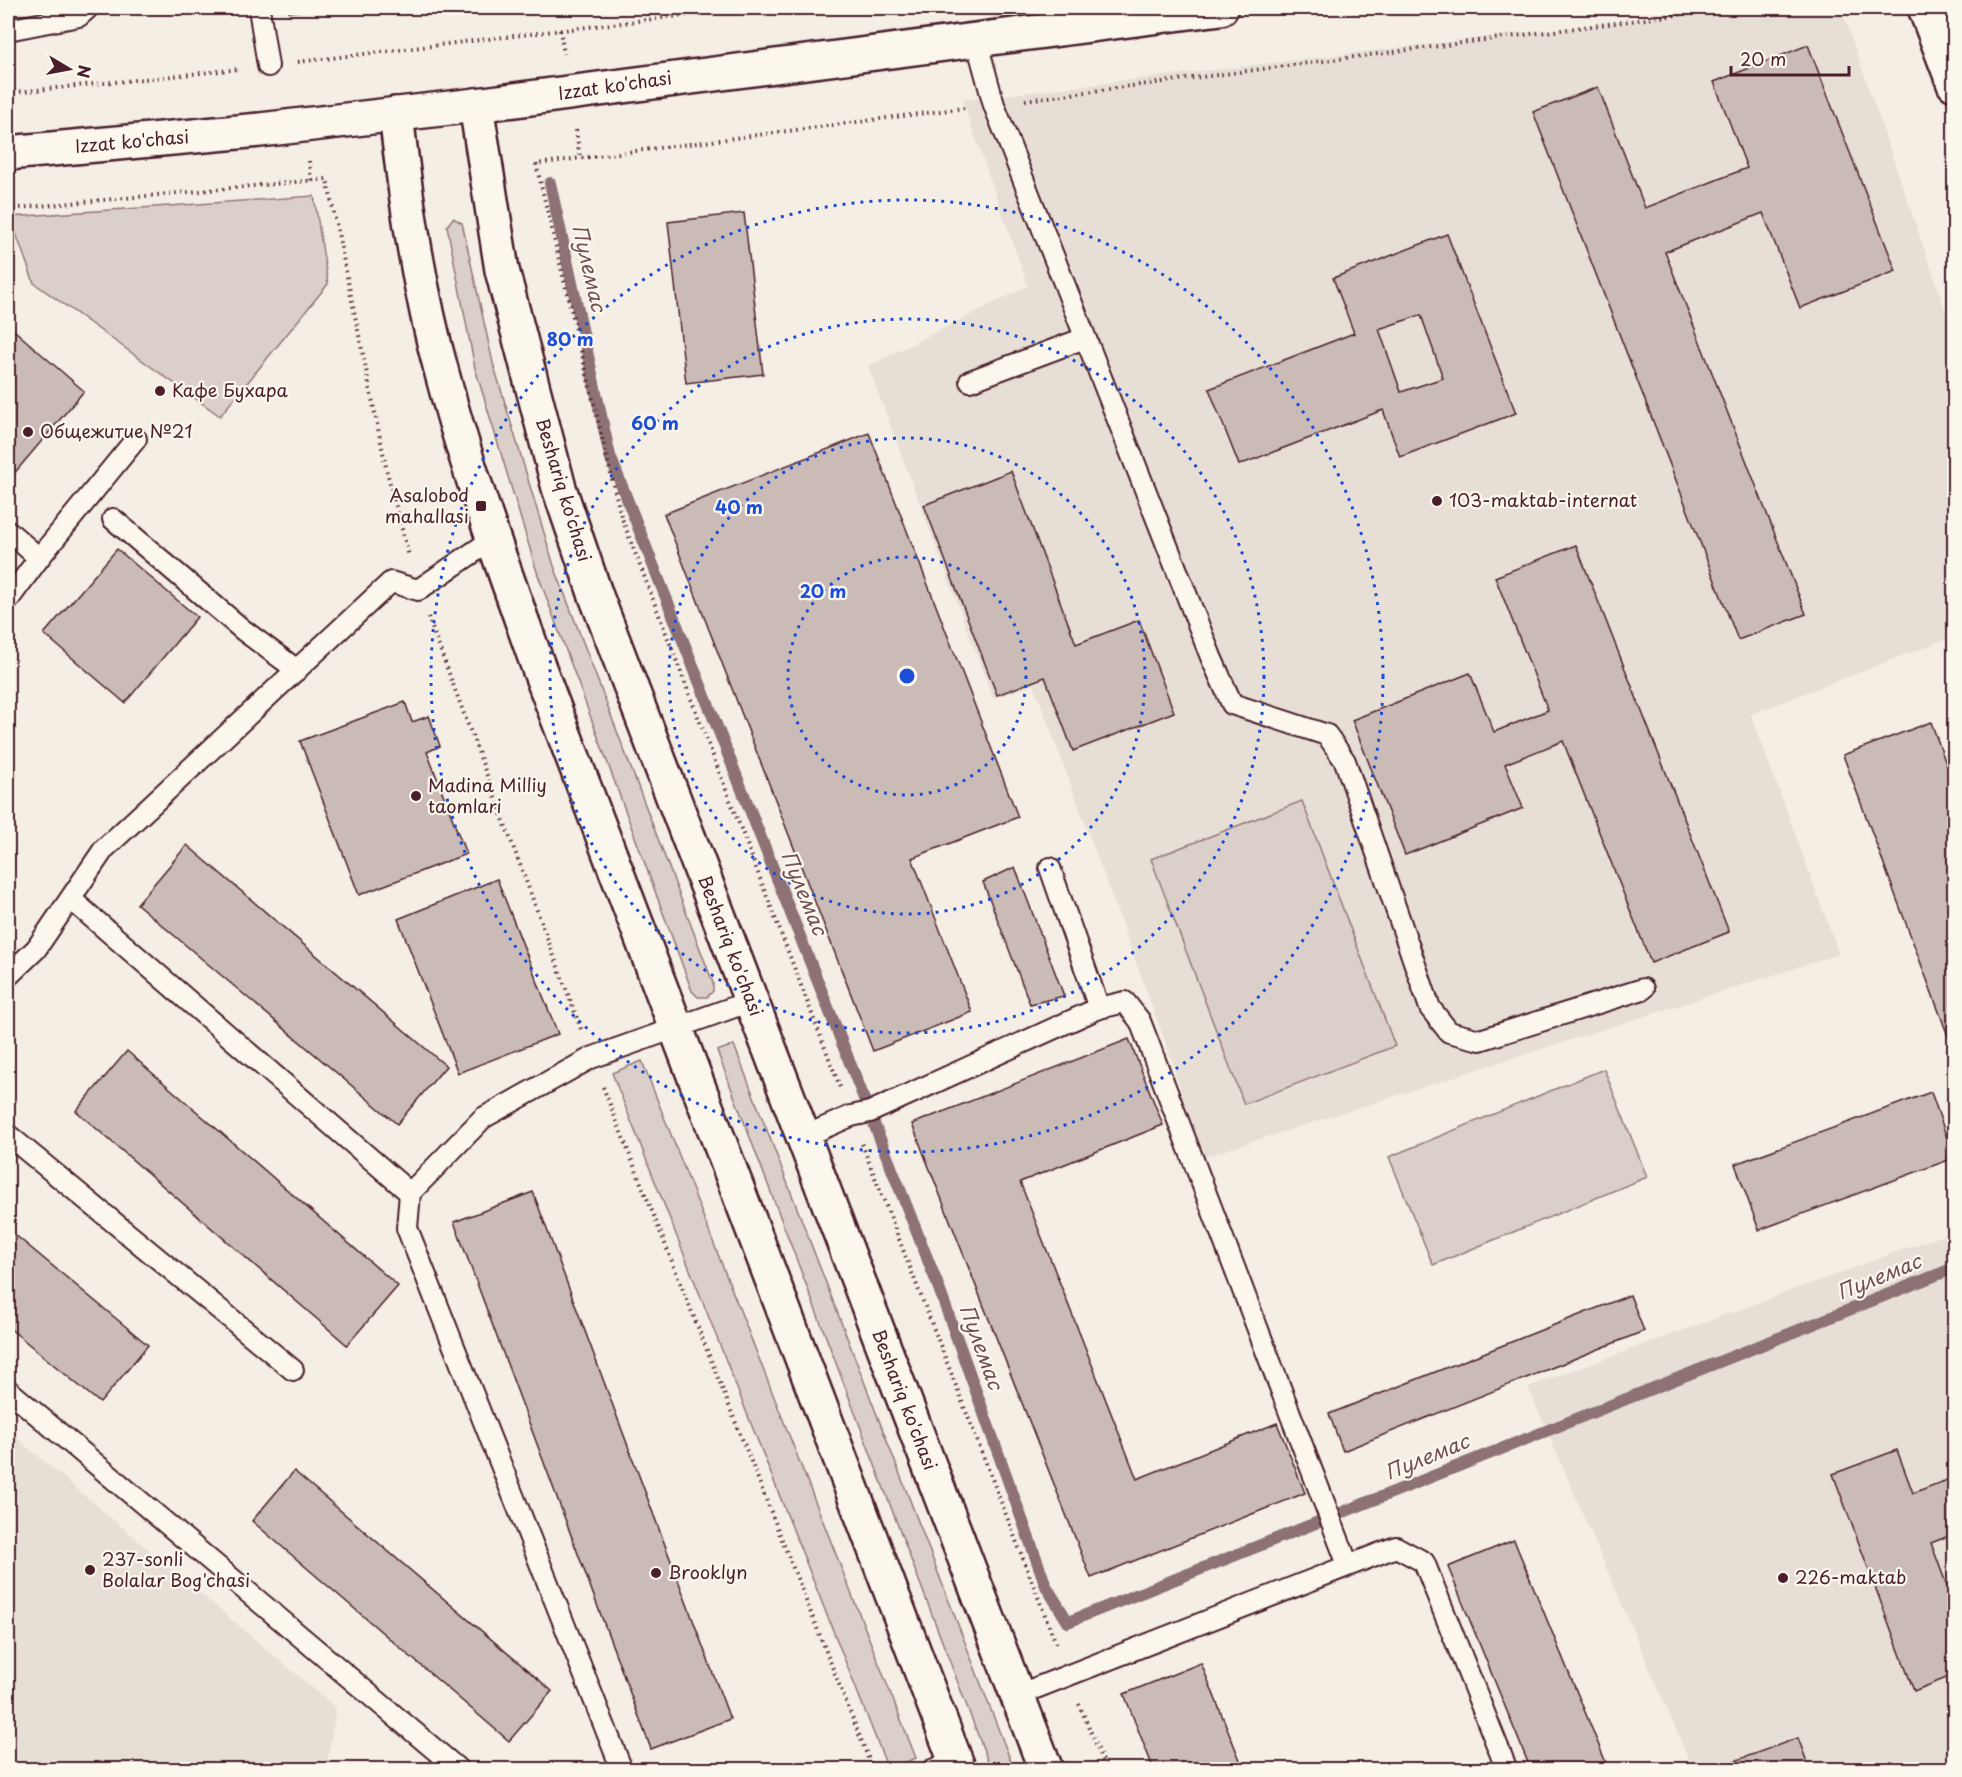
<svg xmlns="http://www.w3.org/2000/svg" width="1962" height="1777" font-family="'Playpen Sans',sans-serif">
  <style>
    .built { fill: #e7dfd6 }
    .green { fill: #dbd0c9; stroke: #92787a; stroke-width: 1.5 }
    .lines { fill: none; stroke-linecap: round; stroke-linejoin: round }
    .stream { stroke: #8d7174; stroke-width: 12 }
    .building { fill: #cabbb6; stroke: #4a1f2b; stroke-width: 1.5; fill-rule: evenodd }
    .service-casing { stroke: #4a1f2b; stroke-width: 24 }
    .minor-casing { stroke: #4a1f2b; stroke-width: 38 }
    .secondary-casing { stroke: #4a1f2b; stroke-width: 38 }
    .path { stroke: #4a1f2b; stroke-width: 4; stroke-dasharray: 1.5 4.5; stroke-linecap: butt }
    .service { stroke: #fbf7ec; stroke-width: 20 }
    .minor { stroke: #fbf7ec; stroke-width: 33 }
    .secondary { stroke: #fbf7ec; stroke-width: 33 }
    .ring { fill: none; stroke: #1d4ed8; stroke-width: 3; stroke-dasharray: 3 6 }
    .poi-dot { fill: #4a1f2b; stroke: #fbf7ec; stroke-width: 2 }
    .labels { text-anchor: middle; stroke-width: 4.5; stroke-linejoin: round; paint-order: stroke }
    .street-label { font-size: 18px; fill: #4a1f2b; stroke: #fbf7ec }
    .poi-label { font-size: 18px; fill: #4a1f2b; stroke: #fbf7ec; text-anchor: start }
    .water-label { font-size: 20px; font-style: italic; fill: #714f56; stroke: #fbf7ec }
    .centre { fill: #1d4ed8; stroke: #fbf7ec; stroke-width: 3 }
    .ring-label { font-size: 18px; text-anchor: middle; font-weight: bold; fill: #1d4ed8; stroke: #fbf7ec; stroke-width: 4.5; stroke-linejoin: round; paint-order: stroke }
  </style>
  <rect width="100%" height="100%" fill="#f4eee4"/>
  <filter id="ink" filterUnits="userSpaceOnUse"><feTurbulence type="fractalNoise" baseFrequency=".0167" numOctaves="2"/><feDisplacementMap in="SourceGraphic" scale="12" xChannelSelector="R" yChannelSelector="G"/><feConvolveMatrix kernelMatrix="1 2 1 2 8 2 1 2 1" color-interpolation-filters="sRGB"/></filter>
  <g filter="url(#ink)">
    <g class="built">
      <polygon points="1732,8 1841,8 1954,335 1954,636 1751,714 1839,954 1201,1158 1170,1055 1034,685 993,698 868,366 1028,286 962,100"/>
      <polygon points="1954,1231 1954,1769 1693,1769 1528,1387"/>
      <polygon points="8,1431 336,1708 326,1769 8,1769"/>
    </g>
    <g class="green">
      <polygon points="314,196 328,284 220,416 34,283 10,217"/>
      <polygon points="453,218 462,223 493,363 554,566 713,983 713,991 707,997 698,997 692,991 537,572 475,368 447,226"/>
      <polygon points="1302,801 1395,1046 1244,1104 1151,859"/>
      <polygon points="734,1045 1003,1741 1014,1769 991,1769 984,1751 717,1051"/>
      <polygon points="642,1061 916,1758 888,1769 612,1073"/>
      <polygon points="1604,1069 1647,1177 1433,1265 1389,1157"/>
    </g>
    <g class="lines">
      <polyline class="stream" points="550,183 610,456 937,1283 1046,1586 1068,1622 1954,1268"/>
    </g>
    <g class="building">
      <polygon points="289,8 320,8 289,12"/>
      <polygon points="1808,45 1896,271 1800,308 1763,213 1665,252 1806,614 1738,640 1533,112 1598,87 1645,208 1747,168 1714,82"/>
      <polygon points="744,213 763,374 686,383 668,222"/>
      <path d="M1447 234 1516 413 1400 457 1383 410 1239 465 1209 389 1354 333 1333 278ZM1421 315 1443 378 1401 392 1379 329Z"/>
      <polygon points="8,325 84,391 12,476 8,473"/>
      <polygon points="869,433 1018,817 912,858 972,1012 873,1051 664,514"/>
      <polygon points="1011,471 1076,644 1139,620 1174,712 1073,751 1045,677 997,695 924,505"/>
      <polygon points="1576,545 1729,932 1651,963 1563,741 1505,764 1523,808 1405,855 1352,720 1470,673 1494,732 1548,710 1495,577"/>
      <polygon points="117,549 197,617 125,703 44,634"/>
      <polygon points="405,702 412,722 429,716 440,746 427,752 466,854 359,895 300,741"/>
      <polygon points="1931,722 1954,786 1954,1052 1843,755"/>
      <polygon points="187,845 446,1066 397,1124 137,904"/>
      <polygon points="1015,867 1064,996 1030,1004 983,882"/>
      <polygon points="497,879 558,1034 458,1073 398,919"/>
      <polygon points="1129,1039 1163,1125 1020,1182 1137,1479 1277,1423 1305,1493 1091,1578 912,1124"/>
      <polygon points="127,1051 398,1286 347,1345 76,1111"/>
      <polygon points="1931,1092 1954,1158 1759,1230 1735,1164"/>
      <polygon points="533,1192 730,1719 651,1749 454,1222"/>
      <polygon points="8,1229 148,1345 100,1403 8,1327"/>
      <polygon points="1630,1295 1644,1331 1343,1451 1329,1414"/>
      <polygon points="1897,1450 1913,1493 1954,1477 1954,1534 1931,1543 1954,1605 1954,1675 1914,1691 1833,1474"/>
      <polygon points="294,1471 552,1691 509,1741 252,1521"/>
      <polygon points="1514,1540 1609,1770 1531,1770 1448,1567"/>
      <polygon points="1201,1663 1244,1770 1154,1770 1124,1694"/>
      <polygon points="1798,1738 1810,1770 1718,1770 1718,1767"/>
    </g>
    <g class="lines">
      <g class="service-casing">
        <g id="service">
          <polyline points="259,8 268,66"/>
          <polyline points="8,30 79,16 88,8"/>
          <polyline points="976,39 994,105 1211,657 1232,704 1327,735 1345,761 1430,1008 1449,1032 1480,1040 1643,989"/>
          <polyline points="970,381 1085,338"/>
          <polyline points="113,519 243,630 297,670"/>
          <polyline points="8,531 39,558 136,439"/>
          <polyline points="8,600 39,558"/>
          <polyline points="72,900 410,1193"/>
          <polyline points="8,976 36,949 104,849 391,582 418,590 493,539"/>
          <polyline points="1099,1008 1125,1002 1140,1021 1348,1565"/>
          <polyline points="8,1135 293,1370"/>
          <polyline points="803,1137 851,1116 870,1112 1099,1008 1050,868"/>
          <polyline points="8,1390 459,1770"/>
          <polyline points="1018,1695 1396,1547 1424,1562 1507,1770"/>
          <polyline points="622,1770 407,1228 410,1193 483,1118 591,1058 751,1001"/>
          <polyline points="932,1770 956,1760"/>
        </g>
      </g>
      <g class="minor-casing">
        <polyline id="minor" points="1925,8 1954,84"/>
      </g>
      <g class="secondary-casing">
        <g id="secondary">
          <polyline points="476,105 502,270 559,488 596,596 1046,1770"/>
          <path d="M396 114C406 202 419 291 443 377 469 475 504 570 538 666L959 1770"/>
          <polyline points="8,153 260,130 476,105 1221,8"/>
        </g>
      </g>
      <g class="path">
        <polyline points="560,30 564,54"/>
        <polyline points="298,62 745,8"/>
        <polyline points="8,93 240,69"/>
        <polyline points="1025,100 1730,8"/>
        <polyline points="576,130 580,159"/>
        <polyline points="309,161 311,181"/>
        <polyline points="8,209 327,179 387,472 409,556"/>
        <polyline points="428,617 581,1029"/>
        <polyline points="603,1087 873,1770"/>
        <polyline points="840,1087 621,516 536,164 964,108"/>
        <polyline points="862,1144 1057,1646"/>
        <polyline points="1079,1704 1107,1770"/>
      </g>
      <use href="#service" class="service"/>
      <use href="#minor" class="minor"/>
      <use href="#secondary" class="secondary"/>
    </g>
  </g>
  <g class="ring">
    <circle cx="907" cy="676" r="119"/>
    <circle cx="907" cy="676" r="238"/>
    <circle cx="907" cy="676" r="357"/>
    <circle cx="907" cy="676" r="476"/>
  </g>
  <g class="poi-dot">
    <circle cx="160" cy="391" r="6"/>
    <circle cx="28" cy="432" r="6"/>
    <circle cx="1437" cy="501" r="6"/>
    <rect x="475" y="500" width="12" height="12" rx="3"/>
    <circle cx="416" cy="796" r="6"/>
    <circle cx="90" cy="1570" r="6"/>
    <circle cx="656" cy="1573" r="6"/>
    <circle cx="1783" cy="1578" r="6"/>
  </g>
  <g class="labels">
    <g class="street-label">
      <text transform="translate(615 86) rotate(-8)" y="6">Izzat ko'chasi</text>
      <text transform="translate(132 142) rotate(-5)" y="6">Izzat ko'chasi</text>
      <text transform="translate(563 490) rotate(73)" y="6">Beshariq ko'chasi</text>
      <text transform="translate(730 946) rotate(69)" y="6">Beshariq ko'chasi</text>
      <text transform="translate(904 1400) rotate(69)" y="6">Beshariq ko'chasi</text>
    </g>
    <g class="poi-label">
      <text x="172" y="397">Кафе Бухара</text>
      <text x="40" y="438">Общежитие №21</text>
      <text x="469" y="502" text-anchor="end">Asalobod<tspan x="469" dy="21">mahallasi</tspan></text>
      <text x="1449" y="507">103-maktab-internat</text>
      <text x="428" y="792">Madina Milliy<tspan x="428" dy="21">taomlari</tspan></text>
      <text x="102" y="1566">237-sonli<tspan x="102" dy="21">Bolalar Bog'chasi</tspan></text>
      <text x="668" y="1579">Brooklyn</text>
      <text x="1795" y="1584">226-maktab</text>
    </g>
    <g class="water-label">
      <text transform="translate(589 268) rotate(77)" y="7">Пулемас</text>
      <text transform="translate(804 893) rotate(68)" y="7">Пулемас</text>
      <text transform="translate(1879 1277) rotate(-22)" y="7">Пулемас</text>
      <text transform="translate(981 1347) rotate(70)" y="7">Пулемас</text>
      <text transform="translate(1427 1457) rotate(-22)" y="7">Пулемас</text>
    </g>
  </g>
  <circle cx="907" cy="676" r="9" class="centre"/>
  <g class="ring-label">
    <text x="570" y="346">80 m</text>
    <text x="655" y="430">60 m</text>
    <text x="739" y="514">40 m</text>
    <text x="823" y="598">20 m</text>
  </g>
  <rect width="1962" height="1777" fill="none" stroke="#fbf7ec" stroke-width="30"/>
  <rect x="15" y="15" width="1932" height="1747" fill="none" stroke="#4a1f2b" stroke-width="2" filter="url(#ink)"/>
  <g transform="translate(69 69) rotate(100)" stroke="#fbf7ec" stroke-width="4.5" paint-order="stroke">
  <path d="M0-4.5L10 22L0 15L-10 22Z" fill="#4a1f2b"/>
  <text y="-9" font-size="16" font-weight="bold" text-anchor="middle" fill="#4a1f2b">N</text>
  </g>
  <path d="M1731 66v9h118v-9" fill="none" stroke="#4a1f2b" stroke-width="3"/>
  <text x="1740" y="66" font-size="18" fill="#4a1f2b" stroke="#fbf7ec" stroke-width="4.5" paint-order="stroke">20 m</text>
</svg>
